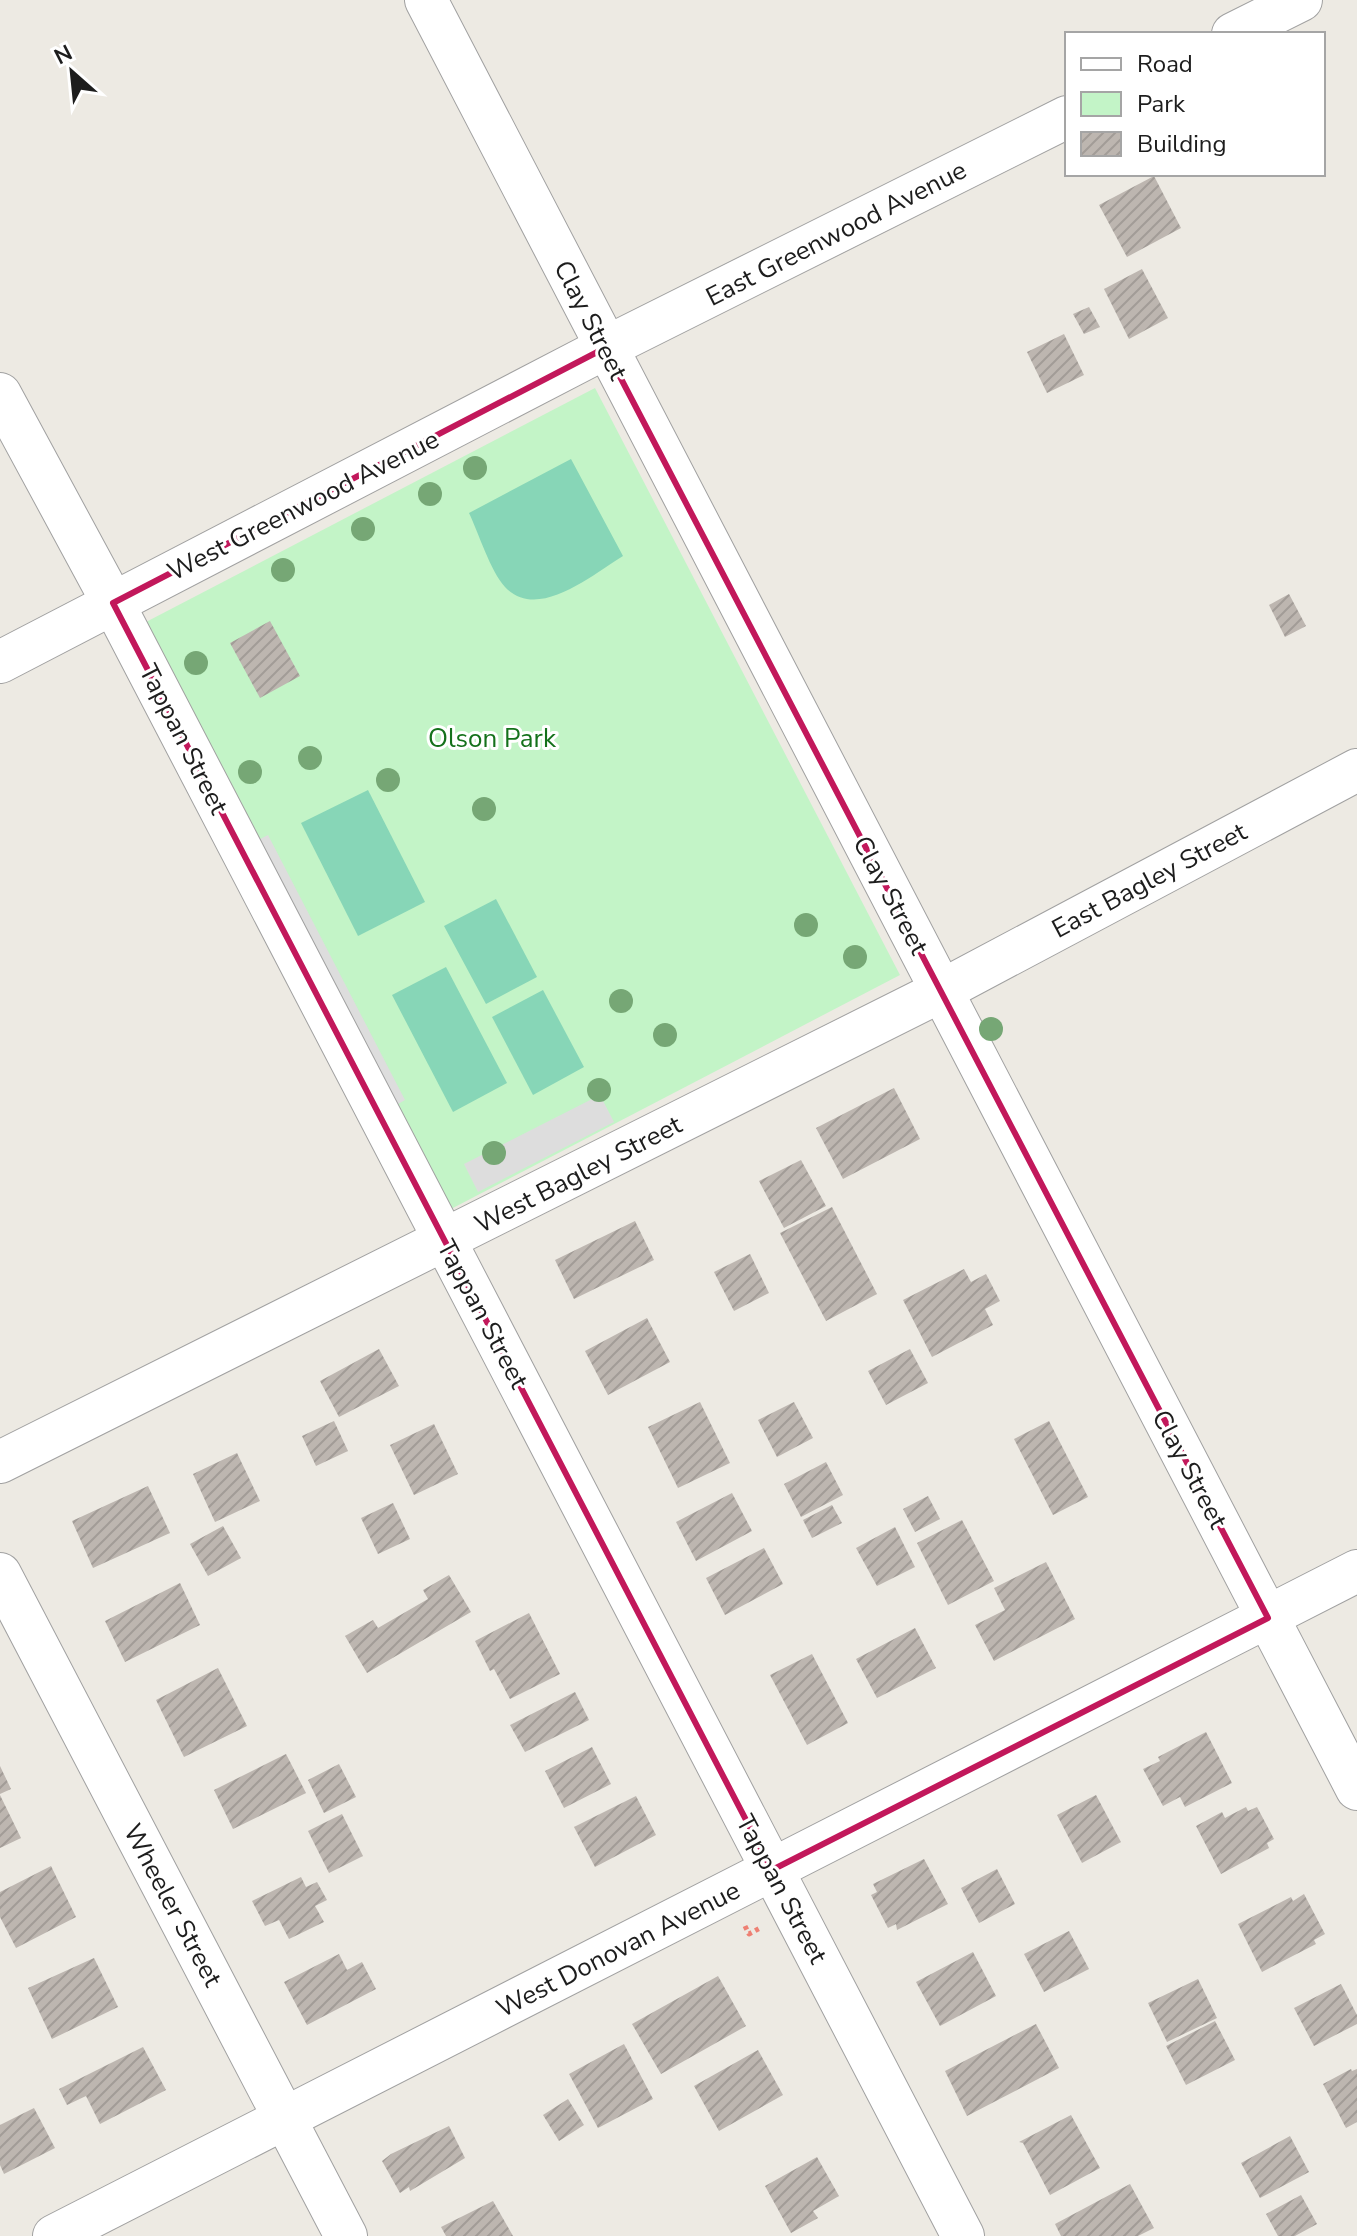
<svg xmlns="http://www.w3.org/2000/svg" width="1357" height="2236" font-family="'Nunito Sans',sans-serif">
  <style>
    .park { fill: #c3f4c7 }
    .pitch { fill: #87d6b7 }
    .parking { fill: #ddd }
    .building { fill: url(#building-hatch) }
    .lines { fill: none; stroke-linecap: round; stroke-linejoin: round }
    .minor-casing { stroke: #a1a1a1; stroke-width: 44 }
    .path { stroke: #ee8073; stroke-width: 5; stroke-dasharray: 4 4; stroke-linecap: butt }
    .minor { stroke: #fff; stroke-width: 42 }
    .tree { fill: #76a775 }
    .marked { fill: none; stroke: #c2185b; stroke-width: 6; stroke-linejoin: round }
    .labels { text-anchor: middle; stroke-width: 6; stroke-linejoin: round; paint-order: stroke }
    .street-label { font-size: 26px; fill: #1d1d1d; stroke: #fff }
    .park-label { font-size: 26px; fill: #14711b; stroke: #fff }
  </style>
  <defs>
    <pattern id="building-hatch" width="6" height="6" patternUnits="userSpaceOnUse" patternTransform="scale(2)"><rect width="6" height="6" fill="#bdb6b0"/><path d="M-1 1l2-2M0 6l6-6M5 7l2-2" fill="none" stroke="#a29c97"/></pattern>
  </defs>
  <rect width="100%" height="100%" fill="#edeae3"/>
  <polygon class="park" points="595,388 900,975 451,1209 146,622"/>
  <g class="pitch">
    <path d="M571 459 623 556C593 574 538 622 505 587 490 570 479 534 469 513Z"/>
    <polygon points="368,790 425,902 358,936 301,823"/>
    <polygon points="496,899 537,977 486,1004 444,926"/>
    <polygon points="446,967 507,1083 453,1112 392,995"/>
    <polygon points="543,990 584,1067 533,1095 492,1017"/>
  </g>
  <g class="parking">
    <polygon points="268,835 405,1100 393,1107 256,841"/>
    <polygon points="600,1095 614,1122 478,1192 464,1164"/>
  </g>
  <g class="building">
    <polygon points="1154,176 1181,228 1127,257 1099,205"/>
    <polygon points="1142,269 1168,318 1129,339 1104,289"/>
    <polygon points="1089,307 1100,327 1084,334 1073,314"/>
    <polygon points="1064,334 1084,375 1047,393 1027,352"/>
    <polygon points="1289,594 1306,626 1285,637 1269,605"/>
    <polygon points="270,621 300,676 260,698 230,643"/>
    <polygon points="894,1088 920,1139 843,1179 816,1128"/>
    <polygon points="801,1160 826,1206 784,1228 759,1181"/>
    <polygon points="832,1207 877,1294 826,1321 780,1233"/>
    <polygon points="635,1221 654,1260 574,1299 555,1260"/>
    <polygon points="750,1254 769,1293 734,1311 714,1272"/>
    <polygon points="964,1269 971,1282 986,1274 1000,1301 985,1309 993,1325 932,1357 903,1300"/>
    <polygon points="647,1318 670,1362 608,1395 585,1351"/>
    <polygon points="379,1349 399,1386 339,1417 320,1381"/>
    <polygon points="910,1349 928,1383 886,1405 868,1371"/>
    <polygon points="700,1402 730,1463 678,1488 648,1427"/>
    <polygon points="794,1402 813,1438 777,1457 758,1420"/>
    <polygon points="334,1421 348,1451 316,1466 302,1436"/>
    <polygon points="1049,1421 1088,1497 1053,1515 1014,1439"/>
    <polygon points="434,1424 458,1474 414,1495 390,1445"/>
    <polygon points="237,1453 260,1501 215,1522 193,1474"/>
    <polygon points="826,1462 843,1495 801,1517 784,1484"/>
    <polygon points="148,1486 170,1533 93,1568 72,1521"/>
    <polygon points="732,1493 752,1531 696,1561 676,1522"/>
    <polygon points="928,1496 940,1519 915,1532 903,1509"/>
    <polygon points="393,1503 410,1539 378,1554 361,1518"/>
    <polygon points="832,1505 842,1523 812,1538 803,1520"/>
    <polygon points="962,1520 994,1581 948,1605 917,1543"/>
    <polygon points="223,1526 241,1558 208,1576 190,1544"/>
    <polygon points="895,1527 915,1567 877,1586 856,1548"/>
    <polygon points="764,1548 783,1584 725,1615 706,1578"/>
    <polygon points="1046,1562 1075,1619 994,1661 975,1625 1005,1610 994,1588"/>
    <polygon points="449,1575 471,1612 367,1673 345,1636 373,1620 378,1628 428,1599 423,1590"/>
    <polygon points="180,1583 200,1625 125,1662 105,1621"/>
    <polygon points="529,1613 560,1674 510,1699 494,1669 490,1671 475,1641"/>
    <polygon points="915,1628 936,1668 877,1698 856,1659"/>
    <polygon points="812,1654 848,1723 807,1745 770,1675"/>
    <polygon points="218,1668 247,1726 184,1757 156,1700"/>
    <polygon points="575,1692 589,1720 525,1752 510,1725"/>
    <polygon points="1206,1732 1232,1783 1185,1807 1180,1797 1163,1806 1143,1769 1160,1761 1158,1757"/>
    <polygon points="592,1747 611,1784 564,1808 545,1771"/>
    <polygon points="286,1754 306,1793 233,1829 214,1790"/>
    <polygon points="339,1764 356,1797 324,1813 308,1780"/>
    <polygon points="0,1766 11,1789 0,1794"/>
    <polygon points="0,1795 21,1838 0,1848"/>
    <polygon points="1096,1795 1121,1842 1082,1863 1057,1815"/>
    <polygon points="636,1796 656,1835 595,1867 574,1827"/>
    <polygon points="1246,1807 1248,1811 1257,1807 1274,1839 1267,1843 1269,1848 1221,1874 1196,1826 1222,1812 1225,1818"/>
    <polygon points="342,1814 363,1856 329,1873 308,1831"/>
    <polygon points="924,1859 948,1904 897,1930 896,1924 888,1928 871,1895 877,1892 873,1884"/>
    <polygon points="51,1866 76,1917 16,1948 0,1917 0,1892"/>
    <polygon points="997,1869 1015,1904 979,1923 961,1888"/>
    <polygon points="301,1877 306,1887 317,1882 327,1900 315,1906 324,1922 289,1939 279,1920 265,1926 252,1901"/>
    <polygon points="1304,1894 1325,1934 1314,1940 1316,1944 1262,1972 1238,1924 1291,1897 1293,1901"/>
    <polygon points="1069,1931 1089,1969 1044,1992 1024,1954"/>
    <polygon points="973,1952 996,1996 940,2026 916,1982"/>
    <polygon points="339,1954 347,1970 362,1962 376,1989 307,2025 284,1982"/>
    <polygon points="94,1958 118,2007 52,2039 28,1988"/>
    <polygon points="718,1976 746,2026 661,2074 632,2024"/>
    <polygon points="1198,1979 1217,2018 1167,2042 1148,2003"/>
    <polygon points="1341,1984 1357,2015 1357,2024 1314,2046 1294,2008"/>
    <polygon points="1215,2021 1235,2060 1186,2085 1166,2046"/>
    <polygon points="1036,2024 1059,2068 967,2116 945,2071"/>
    <polygon points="624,2044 653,2099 598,2128 569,2074"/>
    <polygon points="143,2047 166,2090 100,2124 86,2096 67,2105 59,2089"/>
    <polygon points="758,2050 783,2095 719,2131 694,2086"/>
    <polygon points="1351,2069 1352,2071 1357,2069 1357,2122 1346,2128 1323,2084"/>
    <polygon points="568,2099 584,2125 559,2141 543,2115"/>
    <polygon points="34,2108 55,2148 4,2174 0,2165 0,2125"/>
    <polygon points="1071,2115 1100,2168 1050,2195 1023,2143 1019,2142"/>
    <polygon points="449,2126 465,2158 410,2191 409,2187 400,2193 382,2161 391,2154"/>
    <polygon points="1290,2136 1309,2172 1260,2198 1241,2163"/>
    <polygon points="817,2157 839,2196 813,2211 818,2218 791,2233 765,2186"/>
    <polygon points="1130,2184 1154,2228 1138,2236 1061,2236 1055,2224"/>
    <polygon points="1301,2195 1317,2224 1295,2236 1278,2236 1266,2214"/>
    <polygon points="493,2201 513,2236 446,2236 441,2227"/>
  </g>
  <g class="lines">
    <g class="minor-casing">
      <g id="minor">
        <polyline points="426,0 1357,1789"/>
        <polyline points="1233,34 1301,0"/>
        <polyline points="0,394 113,603 963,2236"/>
        <polyline points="0,662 605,348 1067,117"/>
        <polyline points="0,1462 941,991 1357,770"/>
        <polyline points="0,1574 346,2236"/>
        <polyline points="54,2236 1357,1571"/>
      </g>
    </g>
    <polyline class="path" points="745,1926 749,1934 760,1928"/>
    <use href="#minor" class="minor"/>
  </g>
  <g class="tree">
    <circle cx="475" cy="468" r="12"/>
    <circle cx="430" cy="494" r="12"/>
    <circle cx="363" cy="529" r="12"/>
    <circle cx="283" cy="570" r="12"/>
    <circle cx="196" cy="663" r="12"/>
    <circle cx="310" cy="758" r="12"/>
    <circle cx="250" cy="772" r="12"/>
    <circle cx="388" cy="780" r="12"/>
    <circle cx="484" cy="809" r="12"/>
    <circle cx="806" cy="925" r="12"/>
    <circle cx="855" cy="957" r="12"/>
    <circle cx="621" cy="1001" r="12"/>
    <circle cx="991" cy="1029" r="12"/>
    <circle cx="665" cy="1035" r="12"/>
    <circle cx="599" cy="1090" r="12"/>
    <circle cx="494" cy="1153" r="12"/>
  </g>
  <path class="marked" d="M605 348 1268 1618 772 1870 113 603Z"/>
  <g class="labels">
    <g class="street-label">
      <text transform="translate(836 233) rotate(-27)" y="9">East Greenwood Avenue</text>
      <text transform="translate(591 320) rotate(63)" y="9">Clay Street</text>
      <text transform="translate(303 505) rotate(-27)" y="9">West Greenwood Avenue</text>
      <text transform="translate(184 739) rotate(63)" y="9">Tappan Street</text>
      <text transform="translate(1149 880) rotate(-28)" y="9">East Bagley Street</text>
      <text transform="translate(891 895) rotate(62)" y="9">Clay Street</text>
      <text transform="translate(578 1174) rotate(-27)" y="9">West Bagley Street</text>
      <text transform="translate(483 1314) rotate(62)" y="9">Tappan Street</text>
      <text transform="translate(1190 1469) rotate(62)" y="9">Clay Street</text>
      <text transform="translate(782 1889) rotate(62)" y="9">Tappan Street</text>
      <text transform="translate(173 1905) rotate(62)" y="9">Wheeler Street</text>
      <text transform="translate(618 1949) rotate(-27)" y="9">West Donovan Avenue</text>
    </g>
    <g class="park-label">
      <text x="492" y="747">Olson Park</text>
    </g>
  </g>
  <rect x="1065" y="32" width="260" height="144" fill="#ffffff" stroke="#a5a5a5" stroke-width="2"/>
  <rect x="1081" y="58" width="40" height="12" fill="#ffffff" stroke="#a5a5a5" stroke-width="2"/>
  <text x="1137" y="72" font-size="24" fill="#1d1d1d">Road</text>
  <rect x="1081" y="92" width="40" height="24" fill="#c3f4c7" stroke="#a5a5a5" stroke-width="2"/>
  <text x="1137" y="112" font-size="24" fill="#1d1d1d">Park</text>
  <rect x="1081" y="132" width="40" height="24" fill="url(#building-hatch)" stroke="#a5a5a5" stroke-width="2"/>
  <text x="1137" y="152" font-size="24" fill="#1d1d1d">Building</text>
  <g transform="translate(72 72) rotate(333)" stroke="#ffffff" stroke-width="6" paint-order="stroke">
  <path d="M0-6L14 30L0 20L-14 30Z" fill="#1d1d1d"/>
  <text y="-12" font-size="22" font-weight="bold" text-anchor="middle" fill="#1d1d1d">N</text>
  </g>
</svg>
